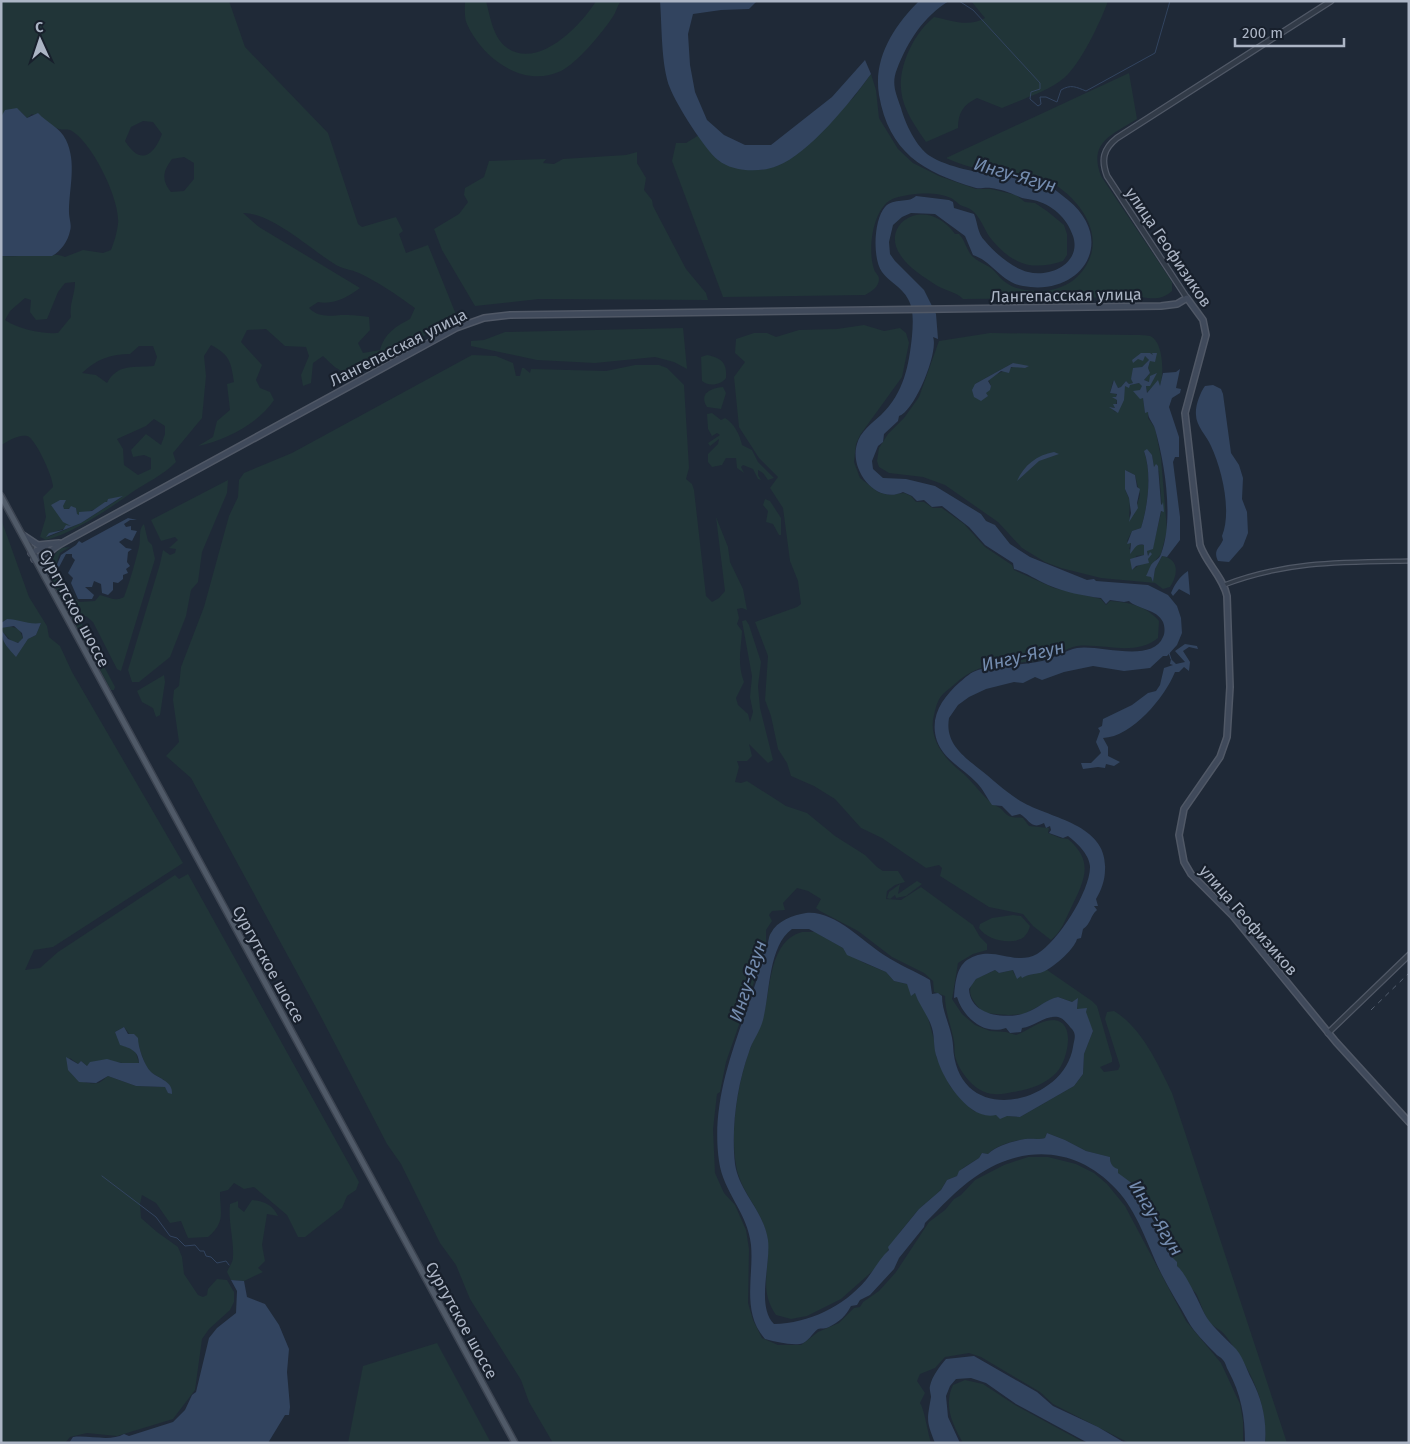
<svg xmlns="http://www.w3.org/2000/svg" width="1410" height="1444" font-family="'Fira Sans',sans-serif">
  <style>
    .green { fill: #213538; fill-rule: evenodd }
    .water { fill: #32445f }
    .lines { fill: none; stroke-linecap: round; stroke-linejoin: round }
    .stream { stroke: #32445f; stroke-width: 1 }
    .minor-casing { stroke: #505866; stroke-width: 5.5 }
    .tertiary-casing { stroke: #505866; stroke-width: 7 }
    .secondary-casing { stroke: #505866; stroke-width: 8 }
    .primary-casing { stroke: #3c4451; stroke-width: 8 }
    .minor { stroke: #323b48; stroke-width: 3 }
    .tertiary { stroke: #323b48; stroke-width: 4.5 }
    .secondary { stroke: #404a5b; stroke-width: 5 }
    .primary { stroke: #505a68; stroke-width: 5 }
    .rail { stroke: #545f6f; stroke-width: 1; stroke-dasharray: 5 5; stroke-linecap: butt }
    .labels { text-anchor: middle; stroke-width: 4.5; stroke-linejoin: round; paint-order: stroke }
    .street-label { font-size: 16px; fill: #acb5c5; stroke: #18202c }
    .water-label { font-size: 18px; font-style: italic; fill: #748caf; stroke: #18202c }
  </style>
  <rect width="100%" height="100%" fill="#1f2937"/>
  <g class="green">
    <path d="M1 1H229L245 47 328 133 358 224 362 227 396 217 403 231 399 234 406 253 428 245 457 317 455 320 351 373C336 371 333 365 323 356L313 363 311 383 303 386 301 375 309 356 306 347 285 346 266 329 247 330 241 342 262 365 256 380 260 388 270 392 274 400C258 424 226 440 198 446L213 437 217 421 230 410 227 384 234 382C231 362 230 355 211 345L204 356 206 376 202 418 173 453 176 462C162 476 147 482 131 493 106 511 75 532 46 540L40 537 46 517 43 497 53 487C54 479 35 437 27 436 19 434 8 441 1 445V256C20 258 52 251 65 257L83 250 103 253 111 250C114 243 117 232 118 224 121 201 92 141 70 130 67 129 62 130 59 129 50 126 41 118 32 114L27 118 21 112 1 117ZM143 121 153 122 162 134C153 157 140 165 125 141L131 127ZM184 157 194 163V179L184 191 171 192C161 180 163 171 172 159ZM243 213C272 213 309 248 333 263 341 269 350 269 359 273 378 282 397 295 415 308L410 319C395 327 385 333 380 350L363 353 358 343 370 330 369 317C362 316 355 315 348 315 334 314 321 320 309 308L318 302C334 305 348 297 360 288L259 227ZM75 282C75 295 69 304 71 317L58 333C42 334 18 329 5 320L10 311 25 298 31 300 30 312 36 320 47 319 58 292 65 283ZM139 346H153L157 357 154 366C134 368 118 363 107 383L96 375 82 373C96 359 112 354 130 354ZM154 419 165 426V434L161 445 146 434 131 450 133 457 144 455 151 458V469L138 475 124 465 123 449 117 439 146 426ZM122 497 81 523 48 537 51 533 72 526 52 506 58 502 64 509 76 508 77 515H80L100 507 111 499Z"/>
    <path d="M465 1H486C490 16 493 37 506 47 537 71 581 26 596 1H621C617 6 616 13 612 18 602 33 577 63 561 71 523 89 482 58 467 24 464 18 465 8 465 1Z"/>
    <path d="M971 1H1108C1101 21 1080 65 1064 78 1047 92 1022 99 1002 108L977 98C963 105 958 113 958 128L926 142C904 111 893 91 907 55 914 39 921 28 934 17 951 20 968 28 985 18Z"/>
    <path d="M1129 73 1137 119C1112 135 1088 142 1101 176L1172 282V291C1162 300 1153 299 1141 297L963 299C955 291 945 291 936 285 925 278 908 267 901 256 878 225 925 193 955 234H959C965 240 966 249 972 256 977 261 985 264 991 268 997 273 1001 280 1008 284 1015 289 1028 291 1037 291 1051 292 1069 286 1078 276 1111 242 1083 200 1049 181 1031 171 1012 174 993 171 976 169 962 165 946 158Z"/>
    <path d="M871 74 876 90 879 118 898 149 913 163 939 176 976 189H991L1016 195 1025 202 1035 203 1047 211 1064 225 1067 234V255L1063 261C1033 271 1013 265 992 240 985 232 982 220 974 212 970 208 965 207 960 205 957 203 955 200 951 198 936 191 911 193 895 198 873 205 867 249 874 269 875 273 879 275 879 279 879 287 872 291 865 295L723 297 672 161 676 143H686L699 135 719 161 741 169 759 170 777 166 806 145 854 97Z"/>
    <polygon points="637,152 637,163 646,178 644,190 652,200 653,206 686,269 706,293 708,300 539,299 475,306 442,250 434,229 459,214 468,202 464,195 465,188 484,177 489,161 546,159 543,163 554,164 563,159 626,155"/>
    <path d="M864 325 884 331 900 328 906 333 909 343 902 377 860 435 856 444 854 462 860 478 878 492 889 495 904 493 911 496 916 502H924L933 508H942L964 524 985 547 1012 565 1014 570 1054 588 1101 599 1106 605 1110 601C1128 602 1147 606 1159 621L1158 638C1135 657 1104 643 1077 646 1066 648 1055 657 1042 660 1009 666 983 658 956 683 941 696 939 694 934 715 928 737 943 757 959 770 975 782 983 800 1000 808 1004 811 1006 816 1012 817 1016 818 1019 817 1023 818L1029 826 1049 828 1048 833 1060 838 1068 839C1095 862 1084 881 1071 908 1065 920 1062 931 1051 940L1033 926 1023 914 989 907 940 876 942 868 939 865 926 868 882 838 861 828 835 799 814 786 791 776 787 763 778 749 771 716 765 700 768 656 755 622 797 607 801 604 798 581 790 561 783 508 770 488 778 477 759 458 739 427 734 377 745 362 735 353 736 339 754 333H767L776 337 799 330 837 329Z"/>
    <polygon points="683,328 687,369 674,362 655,357 595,363 537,360 471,346 471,341 484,340 505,332"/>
    <path d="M990 333 1134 335C1139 335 1146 335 1150 336 1164 342 1164 375 1160 386H1154L1147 392 1146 386 1156 374 1149 382 1144 380 1150 373 1148 368 1150 361H1154L1156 354 1153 353V356L1150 353 1138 355V359L1145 356 1149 360 1131 378 1133 383 1129 384 1126 381 1121 387 1117 388 1113 381 1110 393 1116 394V398L1113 397 1117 400 1115 408 1111 407 1115 412C1125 404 1122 396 1125 386L1139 383 1143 386 1139 395 1143 398 1145 412 1148 411V418L1155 428 1161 458 1167 530 1161 554 1155 561 1151 577 1153 581 1155 569 1162 556C1180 559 1178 575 1170 587L1163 589 1155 583 1101 578 1061 568 1045 562 1022 548 998 522 945 485 923 477 889 473 879 467 877 461 879 448 888 434 904 418 919 397 939 341ZM1013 363 1025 368 1015 366 988 378 991 386 986 393 975 384ZM1144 451 1152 455 1154 468 1159 471 1162 509 1153 546 1147 551 1148 556 1150 552 1148 559 1132 570 1136 556 1144 555V545H1136L1133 550 1129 549 1131 543 1127 541 1132 531 1141 528C1148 505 1152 474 1144 451ZM1125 470 1135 475 1140 495 1134 515 1129 517 1130 501 1125 489Z"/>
    <path d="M472 355 496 356 513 363 516 376H520L522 368H524L530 373 531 369 606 371 635 365H659L667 368 684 385 689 468 686 479 692 484 694 490 706 596 712 602 719 598 725 591 716 517 728 547 730 562 743 589 747 610 742 608 737 609 739 618 737 624 742 631C741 650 737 663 744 682L736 698 738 705 748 714 750 722 753 712 750 697 752 676 742 621 746 620 749 625 761 662 758 686 760 708 773 760 768 763 749 744 752 756 747 761H737L739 767 735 782 741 783 747 781 786 806 807 813 835 836 865 855 877 867 883 871H898L905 882 895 885 887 891 886 899 901 900 921 887 973 925 980 937 987 944V950L973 954 958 963 952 999 962 1014 975 1025 990 1031 1006 1032 1016 1035C1028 1031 1039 1020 1054 1020 1077 1022 1067 1061 1057 1072 1046 1084 1029 1090 1013 1092 1007 1093 1000 1095 994 1094 976 1094 959 1072 955 1056 954 1051 955 1046 954 1041 951 1025 945 1012 945 996L934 992 933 981 924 973 892 957 858 931 820 911 816 908 821 899 808 891 797 888 783 903 785 910 772 911 769 915 772 921 766 930V946L756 959 754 982 726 1062 720 1092 717 1094 713 1129 715 1173 724 1193 735 1205 746 1230 749 1249 748 1303 753 1320 762 1338 778 1345H801L818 1332 839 1323 854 1308 860 1307 863 1302 879 1291 896 1272 929 1222 945 1210 954 1199 961 1195 975 1180 1004 1165 1028 1157H1048L1076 1164 1094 1173 1107 1184 1125 1206 1186 1321 1221 1363 1240 1404 1243 1421V1443H1129L1053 1404 1040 1392 981 1357 969 1353 945 1357 935 1368 920 1374 917 1381 925 1393 920 1403C924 1408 928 1433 931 1443H553L529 1402 521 1380 470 1299 456 1265 440 1243 401 1164 387 1144 319 1013 191 778 166 756 179 742 173 700 174 690 179 686 181 667 204 607 229 516 238 497 239 480 244 473 292 453Z"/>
    <path d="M707 355C722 358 727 363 726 378 721 385 709 387 702 381L701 357Z"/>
    <path d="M723 387 726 393 721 409 707 407C698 393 712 388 723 387Z"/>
    <path d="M712 413 721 420 725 418C734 423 740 435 742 445L752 450 758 462 774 478 768 480 763 473 758 470V475L761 480 758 479 753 469 743 465 741 467 744 473 737 468 736 458H726L722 465 712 467 708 462V454L718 444 719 439 710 446 708 443 720 435 717 433 712 436 708 429 707 414Z"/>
    <polygon points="228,480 227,493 202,552 198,582 191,590 186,616 170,657 139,682 132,682 128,670 160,564 163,550 170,555 175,553 176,549 169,548 178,540 175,537 161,541 151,520"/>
    <polygon points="765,499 770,501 781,518 781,535 779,535 773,524 766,522 768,511 763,505"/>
    <path d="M1 519 29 597 47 626 49 637 60 646 72 672 183 863 53 947 34 950 25 970 40 968 58 952 175 875 179 879 188 874 359 1182 356 1190 347 1196 342 1208 305 1237H298L287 1215 254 1187 244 1189 234 1183 228 1190 220 1192C220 1213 226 1222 208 1237L188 1238 181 1221 170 1223 156 1203 142 1195 140 1204 141 1218 157 1232 178 1247 182 1257 184 1274 198 1295 203 1297 207 1295 208 1289 217 1279 227 1280 234 1292V1302L230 1310 209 1329 202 1339 195 1390 173 1419 117 1436 87 1433 70 1437 65 1443H1V636L16 656 28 639 36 635 41 623 33 625 7 619 1 623ZM124 1027 138 1045 146 1066 150 1072 164 1080 172 1094 165 1087 136 1086 108 1076C105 1078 102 1082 98 1083 83 1086 64 1074 70 1058L78 1064 81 1061 87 1066C103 1054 121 1067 139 1063L136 1053 115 1032Z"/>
    <path d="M144 524 148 541 152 545 155 559 121 671 117 669 93 622 86 616 82 617V625L115 687 114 690H111L55 587 48 564 60 548 70 547 60 553 55 567 76 599 79 602 95 601 100 595C108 597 115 602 124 597 130 581 135 563 139 547 141 539 138 529 144 524Z"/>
    <polygon points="9,626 19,629 23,638 21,642 13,643 5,634 1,634 1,628"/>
    <polygon points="164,675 165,682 160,715 156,717 153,708 142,702 137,691"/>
    <polygon points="917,881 922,884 906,896 896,898 895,895 890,899 887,898 889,892 900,884 898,894"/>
    <path d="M1013 915 1021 916 1030 926C1029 930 1027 934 1024 937 1011 946 987 940 979 928L980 924 992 918Z"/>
    <path d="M802 932H815L843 948 862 962 886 972 894 981 907 984 913 994 915 993 927 1014 934 1040 936 1056 950 1086 965 1103 974 1111 983 1114 1020 1117 1074 1086 1083 1074 1084 1054 1093 1031 1082 1009 1077 1010 1078 999 1072 1002 1058 997 1054 998 1024 1014 1008 1015 984 1013C974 1003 963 991 976 979 981 975 989 974 995 970L999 973 1013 970 1014 974 1025 976 1047 970 1092 1001 1097 1006 1112 1058V1062L1100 1067 1104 1072 1118 1070 1120 1066 1105 1019 1107 1012 1114 1011C1142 1028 1158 1064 1172 1093L1287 1443H1265C1268 1401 1249 1367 1225 1335 1221 1330 1214 1327 1210 1323 1204 1315 1201 1304 1197 1295 1195 1291 1190 1288 1187 1283 1175 1264 1165 1243 1156 1223 1152 1214 1143 1208 1140 1198L1144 1197C1136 1182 1110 1176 1110 1157L1086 1151 1065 1140 1047 1133 1045 1138C1038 1140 1032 1138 1025 1139 1013 1141 997 1145 988 1154L982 1153 979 1158 963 1168 957 1176 947 1180 941 1190 919 1209 900 1232 877 1267 841 1299 807 1316 791 1319 776 1315C757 1288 772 1266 767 1237 763 1211 740 1192 736 1165 730 1131 738 1081 750 1049 754 1037 761 1025 764 1013 771 987 769 941 802 932Z"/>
    <path d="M252 1200C264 1201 273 1205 278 1216L267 1214 262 1245 265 1261 258 1268 263 1272 244 1281 231 1280 227 1272C229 1267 233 1262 233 1257 234 1239 228 1222 230 1204L238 1201V1207L244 1212Z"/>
    <polygon points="437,1343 491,1443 348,1443 363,1366"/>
    <path d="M965 1380 983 1384 1015 1405 1085 1443H963C953 1425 943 1406 953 1385Z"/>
  </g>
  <g class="water">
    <path d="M660 1H757L749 9 721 10 693 14 688 34 690 65 695 92 707 120 724 135 745 145H771L832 97 865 60 871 74C851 101 809 154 777 166 761 173 732 172 718 160 705 150 676 104 670 88 661 66 662 25 660 1Z"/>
    <path d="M919 1H949C923 17 908 41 897 69 891 84 896 93 901 108 905 123 916 147 930 156 947 167 979 173 999 175 1011 176 1025 175 1037 179 1048 183 1058 192 1068 200 1118 241 1081 297 1023 286 1002 283 992 261 973 255L965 236 935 214 911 213 902 217 893 225 889 242 890 254 895 261 924 290 936 314 938 339 933 337C939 351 915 411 899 416L898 421 884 434 883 442 878 446 872 461 873 469 883 478 906 479 935 486 981 514 986 521 995 525 1010 544 1030 557 1087 580 1094 579 1096 581 1148 585 1168 595 1177 606 1181 618 1182 633 1177 645 1167 656H1163L1150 668 1124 671 1093 666 1064 672 1042 680 1035 677 1023 683 1014 682 986 689 969 697 958 705 949 718C945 742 961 754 978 768 994 780 1006 793 1024 803 1053 819 1108 825 1105 870 1105 880 1101 891 1096 899L1098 906H1094L1097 910C1090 916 1091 924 1083 929L1081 938 1077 939C1074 950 1051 970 1040 973 1035 974 1028 974 1022 978L1021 976 1017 979 1013 970 999 973 995 970 976 979 969 989C970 1015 1003 1019 1022 1014 1034 1011 1043 1002 1054 998L1058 997 1072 1002 1078 998 1077 1009 1087 1008 1086 1012 1093 1031 1084 1054 1083 1074 1074 1086 1020 1117 1007 1116 1000 1119 996 1115C970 1122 943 1080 937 1058 933 1048 935 1038 932 1028 928 1015 919 1005 915 993L911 996 907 984 894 981 886 972 847 955 843 948 809 929H792C768 946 770 994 763 1020 760 1032 752 1041 749 1052 737 1085 731 1128 735 1164 739 1192 764 1211 768 1240 771 1264 756 1306 774 1324 809 1323 843 1307 866 1280 874 1270 880 1258 889 1250L888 1247 919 1209 941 1190 947 1180 957 1176 959 1171 979 1158 982 1153 988 1154C997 1145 1014 1141 1025 1139 1032 1138 1038 1140 1045 1138L1047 1133 1065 1140 1086 1151 1110 1157C1110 1163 1112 1167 1118 1169V1173L1137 1187 1144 1197 1140 1198 1173 1254 1172 1257 1177 1262V1266C1187 1274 1200 1306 1207 1318 1213 1327 1226 1339 1233 1346 1243 1355 1246 1369 1252 1380 1262 1400 1267 1420 1265 1443H1245C1245 1416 1241 1394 1228 1370 1226 1367 1226 1363 1223 1360 1221 1357 1217 1356 1215 1353 1206 1344 1194 1332 1188 1321 1180 1306 1170 1291 1162 1275 1148 1247 1138 1212 1116 1189 1076 1146 1022 1144 975 1177 956 1190 941 1207 925 1223L924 1227 899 1258 894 1269 870 1295 860 1300 857 1305 851 1306C846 1316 839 1322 829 1327 826 1329 821 1328 818 1329 812 1333 808 1343 800 1344 788 1345 777 1342 765 1339 741 1312 754 1276 751 1245 748 1213 723 1192 719 1161 710 1098 737 1040 756 982 758 975 756 967 758 960 760 954 764 952 766 947 769 943 768 937 771 933 777 921 793 915 806 913 834 910 862 941 884 955 899 965 915 971 930 980L932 994 938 993 942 996C942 1013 952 1028 953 1045 956 1130 1064 1105 1073 1047 1074 1040 1077 1035 1072 1029 1068 1025 1064 1018 1058 1017 1045 1015 1034 1027 1022 1028L1021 1032 1010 1033 1006 1028C984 1036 963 1017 957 997L954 998C955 985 956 968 967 960 993 943 1013 967 1037 954 1058 942 1091 890 1090 866 1089 854 1076 842 1068 836L1063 838 1049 833 1051 830 1050 826 1046 828 1044 823C1031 830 1030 820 1020 814L1012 816 1002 806 992 805C987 798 983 789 977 783 964 769 944 760 937 741 929 717 942 698 960 682 966 677 971 672 978 670 999 664 1021 666 1042 661 1055 658 1066 650 1077 648 1098 644 1152 664 1163 637 1165 633 1165 627 1163 622 1157 609 1137 609 1129 601L1124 602 1110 600 1106 604 1101 598C1083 596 1065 592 1048 585 1036 580 1025 572 1014 569L1013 563 985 545 969 527 942 506 932 507 924 500 917 501 912 496 903 492C876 505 849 470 857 444 860 432 872 423 881 415 904 393 909 365 912 336 913 324 914 309 908 299 902 287 889 282 882 272 872 258 874 219 885 207 894 197 908 204 916 196L949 200 953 202 954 208 974 214C978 223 977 233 985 241 995 253 1012 268 1028 272 1050 278 1082 263 1073 236 1067 218 1052 204 1033 200 1030 199 1025 199 1022 198 1013 194 1001 189 991 188 985 187 981 189 976 188 922 172 889 152 879 95 873 58 894 26 919 1Z"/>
    <path d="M17 108 27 118 38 113C47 123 60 127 66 140 77 163 69 188 69 212 69 219 72 225 70 231 68 241 61 251 52 256H1V117L5 110Z"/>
    <path d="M1141 353H1150L1153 355 1152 353H1157L1155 362 1150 361 1148 368 1150 373 1144 380 1149 382 1150 376 1157 373 1150 386H1146L1147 393 1158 380 1160 386 1163 373 1176 372 1180 369 1176 388 1181 389 1180 393 1172 398 1169 407 1179 437V457H1175L1173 462 1180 517V540L1167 557 1162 556 1155 569 1153 582 1151 577 1146 576C1148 572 1149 569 1151 565 1153 561 1159 560 1161 554 1174 520 1165 464 1155 429 1153 422 1148 419 1148 412L1145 413 1143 398 1140 399 1133 391 1140 390 1142 386 1139 383 1130 385 1129 388 1125 386 1124 400 1118 413 1109 407 1115 408 1113 404H1117V400L1112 397H1116L1117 394 1110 393 1114 380 1118 388 1121 387 1126 381 1129 384 1133 383 1131 379 1133 368 1142 367 1149 360 1145 356 1143 361 1138 359 1133 363 1132 360Z"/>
    <polygon points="1013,363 1029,366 1025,368 1011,367 1009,373 1001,371 988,381 991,386 990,390 986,393 988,396 981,401 974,397 972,390 975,384"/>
    <path d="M1213 385 1221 389 1223 394 1231 453 1239 465 1243 478 1242 499 1247 512 1248 533 1243 546 1229 562 1218 561C1213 550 1219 549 1223 540L1222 536C1232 512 1222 469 1211 446 1207 436 1196 426 1196 415 1195 406 1200 393 1205 386Z"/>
    <path d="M1147 449 1152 455 1154 467 1156 464 1158 466 1161 504 1162 505 1163 502 1164 512 1161 511 1153 549 1147 551 1148 556 1150 552 1152 554 1148 559 1149 563 1136 566 1132 570 1130 559 1144 555V545C1136 543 1135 549 1130 554L1131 543 1127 544 1132 531 1141 528C1148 506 1152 473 1144 451Z"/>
    <path d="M1054 452 1059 454 1039 461 1017 481C1024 465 1037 455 1054 452Z"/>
    <polygon points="1125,470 1135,475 1137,487 1140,489 1137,503 1138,508 1129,522 1131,513 1129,498 1125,489"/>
    <polygon points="123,496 81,523 46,537 49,533 63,530 66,525 71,526 63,522 51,505 60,500 66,500 63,506 64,509 69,509 71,506 76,508 77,514 79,515 79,512 92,511 105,502 107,502 108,499"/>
    <polygon points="128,518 137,520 130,520 124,524 126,527 131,526 131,530 137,531 132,541 125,538 119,542 126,548 132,549 128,552 127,562 130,566 126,569 128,573 123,575 123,579 118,583 113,582 113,590 108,595 102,593 101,584 94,581 92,587 85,587 94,595 92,599 78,599 71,583 73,578 68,573 75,560 72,557 72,554 66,554 58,569 56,567 61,555 76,545 79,541 82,543"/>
    <path d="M1188 571 1190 595 1179 589 1173 596 1171 593C1175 584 1179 577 1188 571Z"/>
    <path d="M7 619C19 619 28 625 41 623L36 635 28 639 16 657C10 650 0 641 2 631L8 639 18 643 23 638 22 633 14 626 1 628V623Z"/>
    <path d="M1185 644 1197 646 1198 649 1189 647 1183 651 1190 662 1189 671 1184 667 1179 672H1175C1165 697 1132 737 1103 738L1108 747V756L1120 762 1114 766 1106 764 1105 768 1098 767 1083 769 1081 763H1091L1101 753 1096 742 1100 731 1098 728 1102 726 1103 719 1132 705 1148 693 1156 691 1160 685 1164 668 1173 665 1170 664 1171 659 1176 664 1185 662 1175 651Z"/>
    <path d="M124 1027 128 1034H134L138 1038C138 1047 144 1065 151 1072 159 1079 173 1081 172 1094L168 1093 165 1087 136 1086 108 1076 96 1083 79 1082 68 1070 66 1057 78 1064 81 1061 87 1066 90 1062 107 1059 121 1063H139C139 1051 130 1048 120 1045L115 1032Z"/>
    <path d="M231 1280 244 1281 247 1297 265 1304 279 1325 289 1349 287 1372 290 1407 289 1415H285L268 1443H69L73 1437C90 1435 110 1442 124 1434L129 1436 173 1422 185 1410 192 1395 196 1392 209 1338 217 1328 236 1313 237 1291Z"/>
    <path d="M974 1356 1037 1392 1053 1406 1098 1427 1125 1443H1088L1016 1404 986 1383 971 1378 956 1379 950 1386 946 1396 948 1417 960 1443H935C926 1420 927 1421 931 1397 931 1394 929 1389 930 1386 932 1376 940 1366 946 1359Z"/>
  </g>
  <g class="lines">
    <g class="stream">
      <path d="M959 1 973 10 1040 83V89L1031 92 1030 99 1038 106 1041 104 1040 97H1046L1057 102 1061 90C1071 84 1076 87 1086 91L1155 53 1170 1"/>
      <polyline points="1169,653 1171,659"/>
      <polyline points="102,1176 156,1217 170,1236 177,1238 185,1246 195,1245 200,1251 204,1251 206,1256 211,1257 217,1263 226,1261 229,1265"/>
    </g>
    <g class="minor-casing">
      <path id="minor" d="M1224 585C1286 561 1343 562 1409 561"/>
    </g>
    <g class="tertiary-casing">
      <g id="tertiary">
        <path d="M1187 298 1107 176C1101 160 1103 149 1117 138L1331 1"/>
        <polyline points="1328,1033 1409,955"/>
      </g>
    </g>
    <g class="secondary-casing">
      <g id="secondary">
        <polyline points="23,535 38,545 59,543"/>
        <polyline points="31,553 46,546"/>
        <polyline points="34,559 49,551"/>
        <path d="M45 574C39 557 53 548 66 541L456 328 484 318 510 315 1161 306 1177 304 1187 298 1203 320 1206 335 1185 413 1200 545C1206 563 1223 577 1227 596L1230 687 1227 737 1220 757 1184 809 1179 835 1184 862 1191 874 1233 916 1336 1042 1409 1122"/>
      </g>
    </g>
    <g class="primary-casing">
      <polyline id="primary" points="1,496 515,1443"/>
    </g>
    <use href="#minor" class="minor"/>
    <use href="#tertiary" class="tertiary"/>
    <use href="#secondary" class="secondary"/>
    <use href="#primary" class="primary"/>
    <polyline class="rail" points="1371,1010 1409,973"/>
  </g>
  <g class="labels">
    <g class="street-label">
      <text transform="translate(1169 247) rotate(56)" y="6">улица Геофизиков</text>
      <text transform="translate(1066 295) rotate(-1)" y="6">Лангепасская улица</text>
      <text transform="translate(398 347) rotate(-27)" y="6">Лангепасская улица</text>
      <text transform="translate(75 608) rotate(62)" y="6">Сургутское шоссе</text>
      <text transform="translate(1249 920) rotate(49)" y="6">улица Геофизиков</text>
      <text transform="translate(269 964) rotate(61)" y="6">Сургутское шоссе</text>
      <text transform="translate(462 1320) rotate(61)" y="6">Сургутское шоссе</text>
    </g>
    <g class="water-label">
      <text transform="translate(1015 175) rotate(16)" y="6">Ингу-Ягун</text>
      <text transform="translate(1023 656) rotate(-13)" y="6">Ингу-Ягун</text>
      <text transform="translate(748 981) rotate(-72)" y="6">Ингу-Ягун</text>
      <text transform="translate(1156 1218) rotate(58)" y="6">Ингу-Ягун</text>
    </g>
  </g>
  <rect width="1410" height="1444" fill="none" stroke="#acb5c5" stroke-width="5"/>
  <g transform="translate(40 40) rotate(357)" stroke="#18202c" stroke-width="4" paint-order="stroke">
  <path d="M0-4L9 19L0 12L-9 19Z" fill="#acb5c5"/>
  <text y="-8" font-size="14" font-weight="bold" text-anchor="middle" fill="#acb5c5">С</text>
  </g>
  <path d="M1235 38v8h109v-8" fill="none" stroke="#acb5c5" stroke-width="2.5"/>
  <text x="1242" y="38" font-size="15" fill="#acb5c5" stroke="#18202c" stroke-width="4" paint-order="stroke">200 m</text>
</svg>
